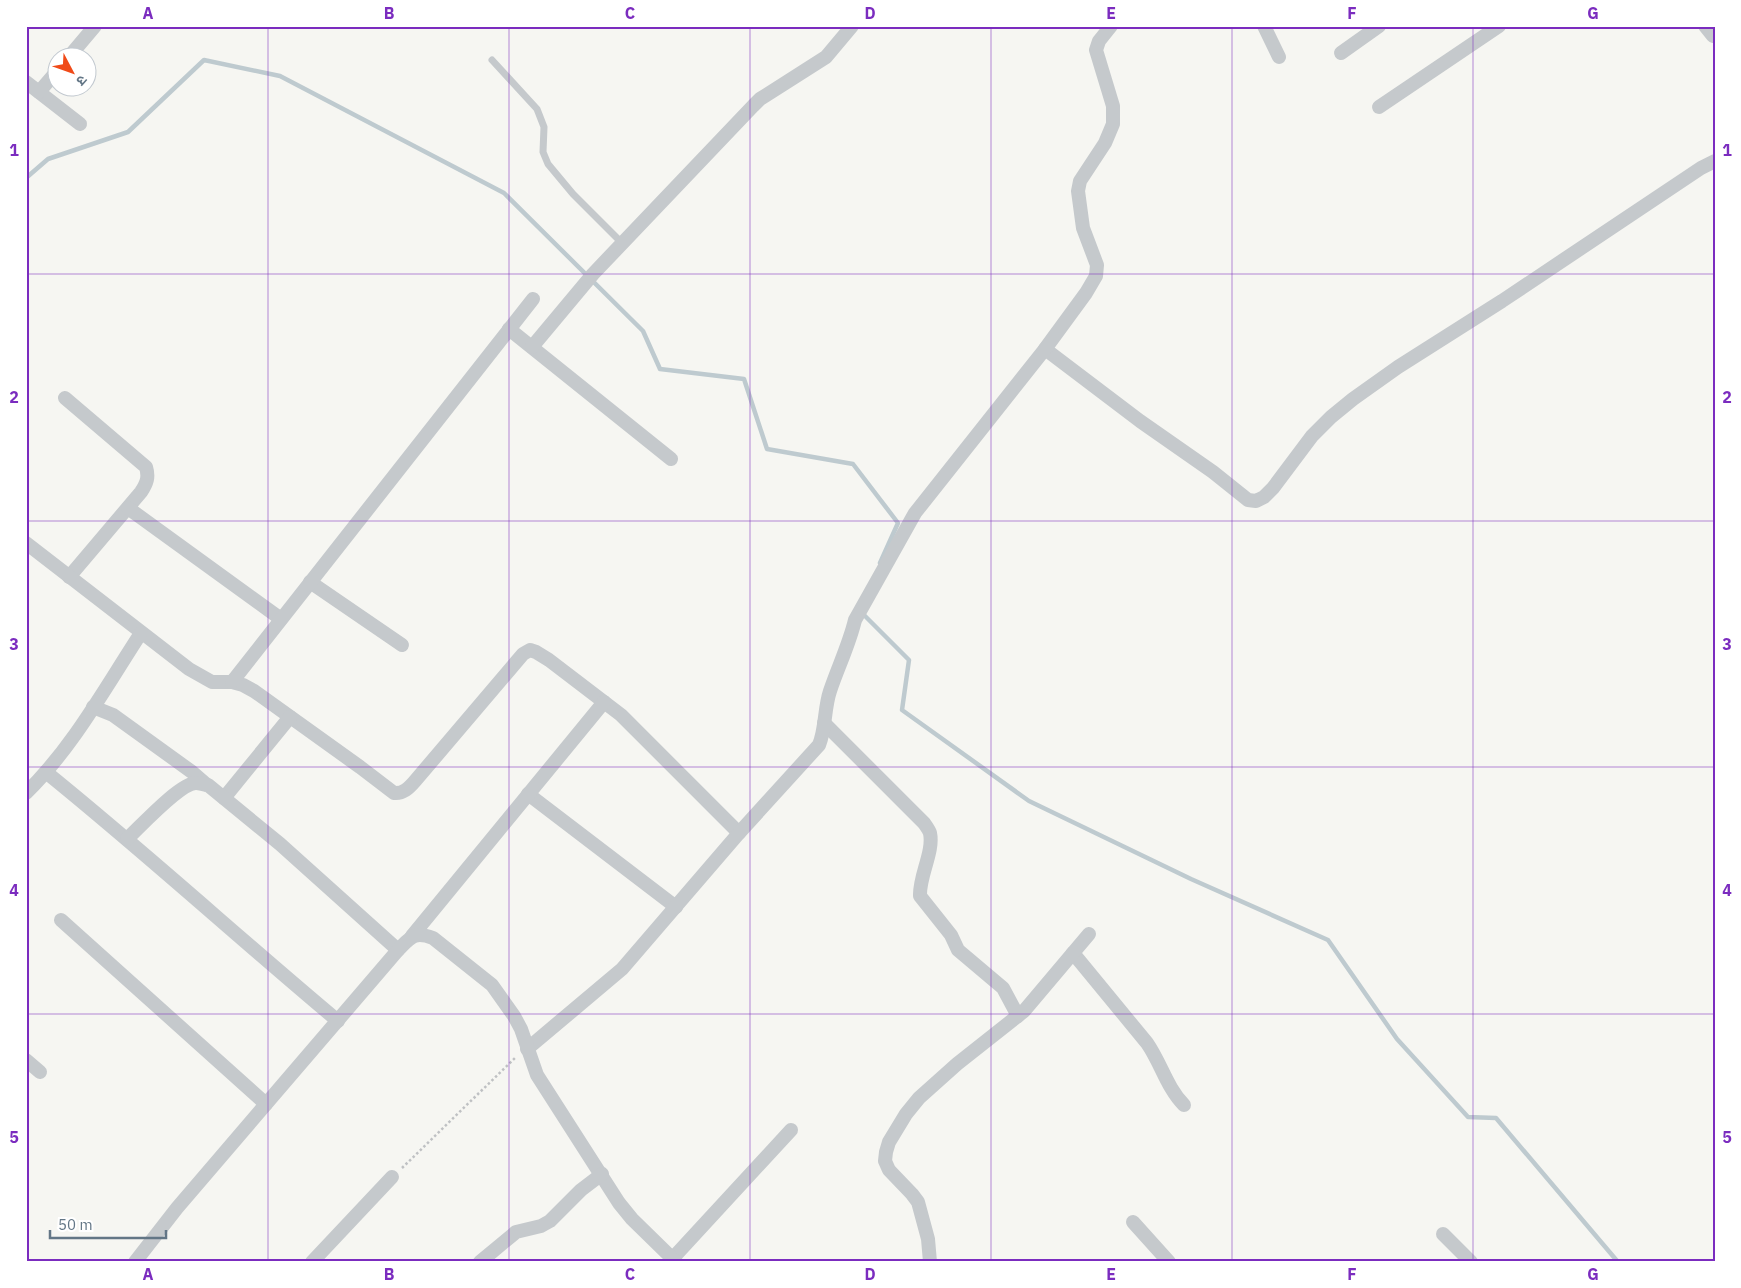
<svg xmlns="http://www.w3.org/2000/svg" width="1741" height="1288" font-family="'IBM Plex Sans','Noto Sans Devanagari',sans-serif">
  <style>
    .lines { fill: none; stroke-linecap: round; stroke-linejoin: round }
    .stream { stroke: #becacf; stroke-width: 4.5 }
    .path { stroke: #bfc1c3; stroke-width: 2.5; stroke-dasharray: 2.5 2.5; stroke-linecap: butt }
    .lane { stroke: #c5c9cc; stroke-width: 7 }
    .street { stroke: #c5c9cc; stroke-width: 14 }
    .grid { fill: none; stroke: #7b2cbf; stroke-width: 1; stroke-opacity: 0.55 }
    .neatline { fill: none; stroke: #7b2cbf; stroke-width: 2 }
    .grid-label { font-size: 16px; text-anchor: middle; font-weight: bold; fill: #7b2cbf }
  </style>
  <rect width="100%" height="100%" fill="#f6f6f2"/>
  <g class="lines">
    <g class="stream">
      <polyline points="26,178 48,159 128,132 204,60 280,76 504,193 643,331 660,369 744,379 767,449 853,464 898,523 880,563"/>
      <polyline points="861,612 909,660 902,710 1029,801 1191,879 1328,940 1397,1039 1468,1117 1496,1118 1618,1262"/>
    </g>
    <polyline class="path" points="402,1168 516,1057"/>
    <polyline class="lane" points="492,60 537,109 544,127 543,152 548,164 573,194 622,243"/>
    <g class="street">
      <polyline points="1264,26 1279,57"/>
      <polyline points="1705,26 1713,36"/>
      <polyline points="1341,53 1379,26"/>
      <polyline points="68,58 95,26"/>
      <polyline points="26,82 80,124"/>
      <polyline points="39,92 58,70"/>
      <polyline points="1379,107 1499,26"/>
      <polyline points="509,329 671,459"/>
      <polyline points="532,347 593,274 753,106 760,99 826,57 852,26"/>
      <polyline points="1045,349 1140,421 1213,472 1248,500 1256,501 1264,497 1273,488 1312,436 1331,417 1353,399 1398,367 1502,301 1701,168 1715,161"/>
      <path d="M65 398 146 467C149 477 147 483 141 492L69 577"/>
      <polyline points="128,508 281,619"/>
      <path d="M26 543 189 669 212 682H232L243 685 254 691 360 767 394 793C403 794 409 788 415 781L523 654 530 650 536 652 549 660 621 715 739 833"/>
      <polyline points="310,582 402,645"/>
      <polyline points="232,682 533,299"/>
      <polyline points="93,707 113,715 192,772 207,785"/>
      <path d="M824 723 924 823C926 826 929 830 930 833 934 852 919 876 920 896L951 935 958 950 1003 988 1018 1016"/>
      <path d="M47 773C146 853 240 939 338 1021"/>
      <path d="M26 793C73 747 105 688 141 633"/>
      <polyline points="528,794 676,907"/>
      <polyline points="224,798 290,717"/>
      <path d="M127 839C140 827 180 783 196 783 200 783 204 785 208 785L280 844 398 950"/>
      <polyline points="61,920 266,1104"/>
      <polyline points="412,936 604,702"/>
      <path d="M1073 953 1147 1043C1161 1063 1167 1088 1184 1105"/>
      <path d="M527 1049 622 969 739 833 819 745C826 728 824 709 830 691 838 667 849 645 855 620L915 513 1045 349 1086 293 1096 276 1097 265 1083 228 1078 191 1080 181 1105 143 1113 124V106L1096 50 1099 41 1111 26"/>
      <polyline points="26,1060 40,1072"/>
      <polyline points="1133,1222 1169,1262"/>
      <polyline points="1443,1234 1471,1262"/>
      <polyline points="673,1258 791,1130"/>
      <path d="M135 1262 177 1208 398 950C411 937 414 931 433 938L492 985 514 1016 521 1029 537 1075 619 1203 632 1219 676 1262"/>
      <polyline points="312,1262 392,1177"/>
      <polyline points="480,1262 516,1232 541,1226 550,1221 581,1190 602,1174"/>
      <polyline points="930,1262 928,1239 918,1202 912,1194 889,1170 885,1161 886,1152 889,1142 906,1114 919,1098 957,1064 1024,1011 1089,934"/>
    </g>
  </g>
  <path class="grid" d="M268 26V1262M509 26V1262M750 26V1262M991 26V1262M1232 26V1262M1473 26V1262M26 274H1715M26 521H1715M26 767H1715M26 1014H1715"/>
  <rect width="1741" height="1288" fill="none" stroke="#ffffff" stroke-width="55"/>
  <g transform="translate(72 72) rotate(131)"><circle r="24" fill="#ffffff" stroke="#c1c8cf"/>
  <path d="M0-4L9 19L0 12L-9 19Z" fill="#f04a18"/>
  <text y="-8" font-size="14" font-weight="bold" text-anchor="middle" fill="#637686">उ</text>
  </g>
  <path d="M50 1230v8h116v-8" fill="none" stroke="#637686" stroke-width="2.5"/>
  <text x="58" y="1230" font-size="15" fill="#637686" stroke="#ffffff" stroke-width="4" paint-order="stroke">50 m</text>
  <rect x="28" y="28" width="1686" height="1232" class="neatline"/>
  <g class="grid-label">
    <text x="148" y="19">A</text>
    <text x="389" y="19">B</text>
    <text x="630" y="19">C</text>
    <text x="870" y="19">D</text>
    <text x="1111" y="19">E</text>
    <text x="1352" y="19">F</text>
    <text x="1593" y="19">G</text>
    <text x="14" y="156">1</text>
    <text x="1727" y="156">1</text>
    <text x="14" y="403">2</text>
    <text x="1727" y="403">2</text>
    <text x="14" y="650">3</text>
    <text x="1727" y="650">3</text>
    <text x="14" y="896">4</text>
    <text x="1727" y="896">4</text>
    <text x="14" y="1143">5</text>
    <text x="1727" y="1143">5</text>
    <text x="148" y="1280">A</text>
    <text x="389" y="1280">B</text>
    <text x="630" y="1280">C</text>
    <text x="870" y="1280">D</text>
    <text x="1111" y="1280">E</text>
    <text x="1352" y="1280">F</text>
    <text x="1593" y="1280">G</text>
  </g>
</svg>
